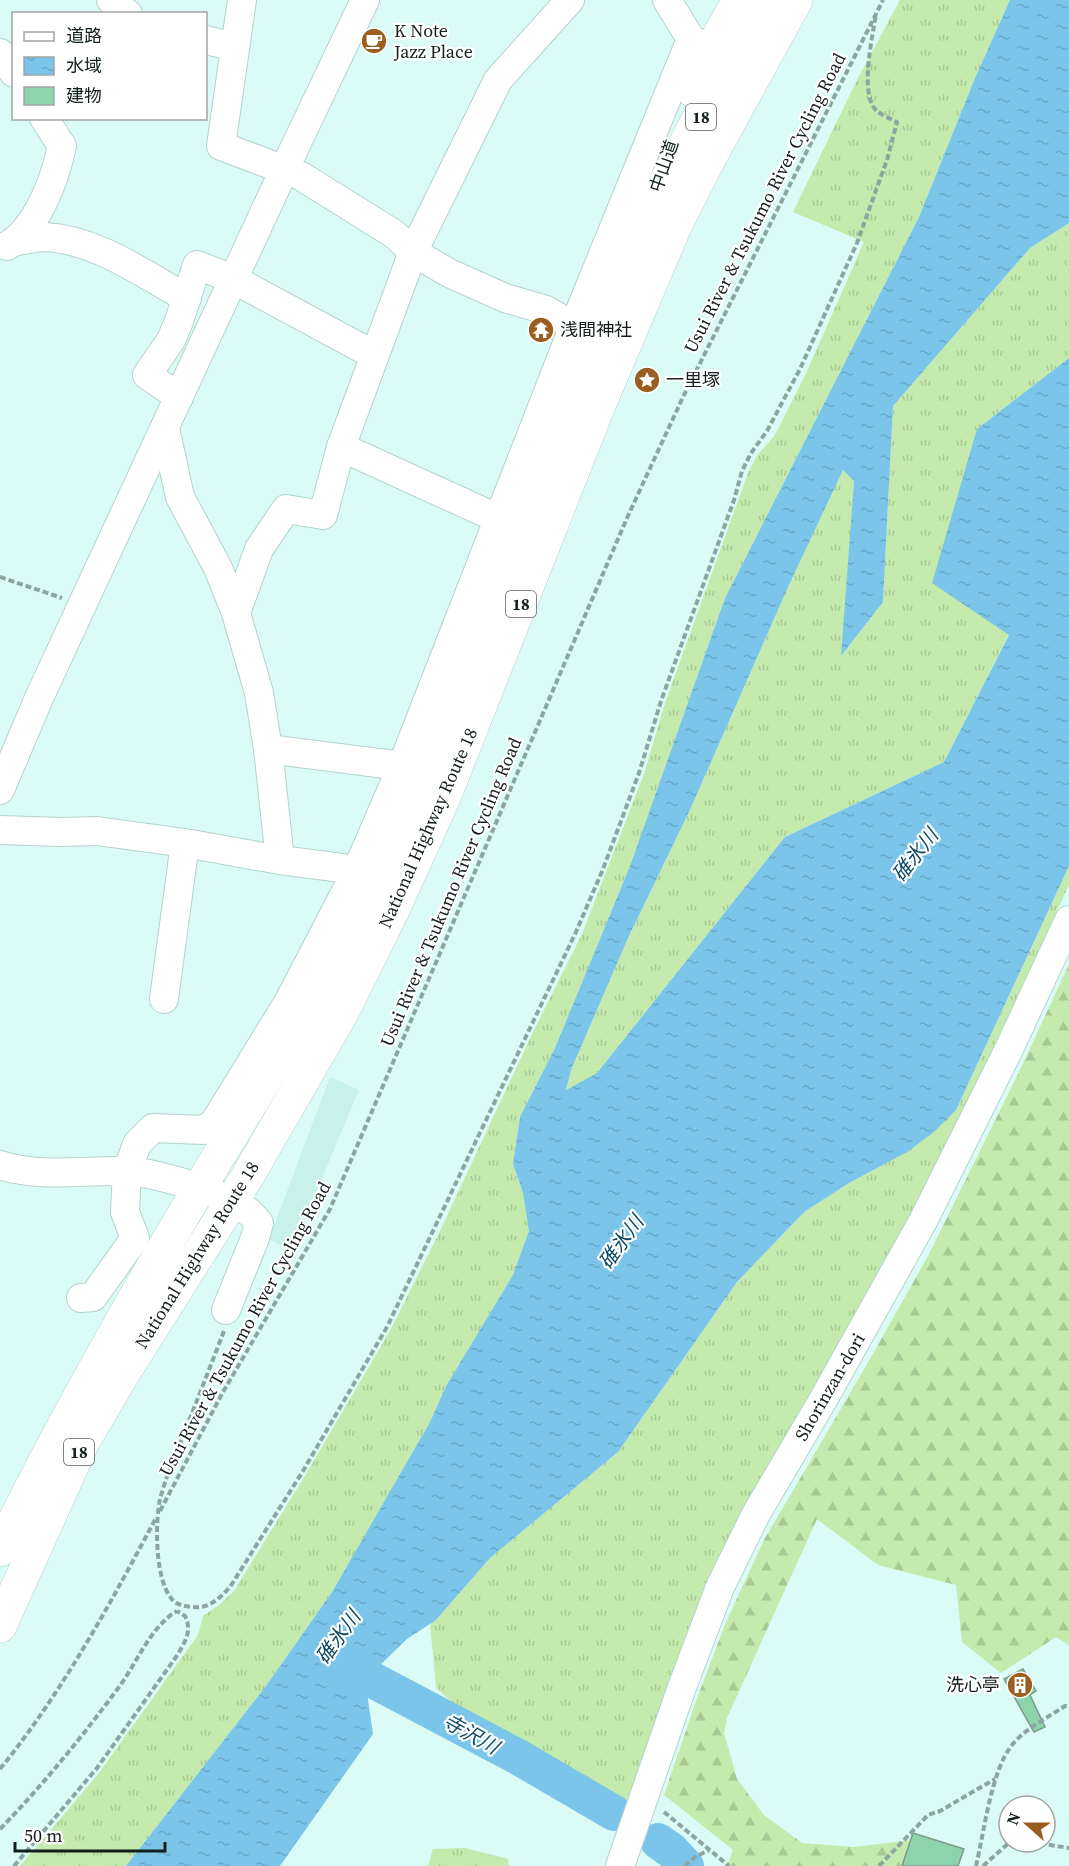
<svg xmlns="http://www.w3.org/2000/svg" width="1069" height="1866" font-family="'Source Serif 4','Noto Sans JP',serif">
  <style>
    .built { fill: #c7f1e9 }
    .grass { fill: url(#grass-tufts) }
    .forest { fill: url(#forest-firs) }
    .water { fill: url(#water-ripples) }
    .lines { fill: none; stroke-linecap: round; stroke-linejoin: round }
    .river { stroke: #7bc5ea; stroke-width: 36 }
    .building { fill: #8dd3ab; stroke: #809889; stroke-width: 1.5 }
    .minor-casing { stroke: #b3d3cd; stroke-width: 30 }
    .highway-casing { stroke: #b3d3cd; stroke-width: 34 }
    .path { stroke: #8ca5a0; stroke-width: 4; stroke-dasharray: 6 3; stroke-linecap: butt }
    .minor { stroke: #fff; stroke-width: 28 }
    .highway { stroke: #fff; stroke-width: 33 }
    .labels { text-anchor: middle; stroke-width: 4.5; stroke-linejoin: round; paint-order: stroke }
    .shield { fill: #fff; stroke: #5a6261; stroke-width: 1.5 }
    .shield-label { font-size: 16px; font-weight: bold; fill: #131f1d }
    .poi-label { font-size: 18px; fill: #131f1d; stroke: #fff; text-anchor: start }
    .street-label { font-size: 18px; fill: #131f1d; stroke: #fff }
    .water-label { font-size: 20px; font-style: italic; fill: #0e4c65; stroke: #fff }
  </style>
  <defs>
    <pattern id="grass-tufts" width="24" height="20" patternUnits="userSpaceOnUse" patternTransform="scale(1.5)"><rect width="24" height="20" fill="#c4eaad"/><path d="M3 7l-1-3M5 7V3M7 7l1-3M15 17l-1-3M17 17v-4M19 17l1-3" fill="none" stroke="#a8c894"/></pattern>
    <pattern id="forest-firs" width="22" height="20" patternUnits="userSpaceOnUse" patternTransform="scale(1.5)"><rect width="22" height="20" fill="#c4eaad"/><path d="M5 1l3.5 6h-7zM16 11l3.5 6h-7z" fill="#a8c894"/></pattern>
    <pattern id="water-ripples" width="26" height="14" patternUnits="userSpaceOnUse" patternTransform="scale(1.5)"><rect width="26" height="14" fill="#7bc5ea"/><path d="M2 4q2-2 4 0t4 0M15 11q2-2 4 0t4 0" fill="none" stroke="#69a9c8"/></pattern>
  </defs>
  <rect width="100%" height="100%" fill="#dbfcf6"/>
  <polygon class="built" points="330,1077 359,1090 298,1235 283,1247 269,1239"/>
  <g class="grass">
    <polygon points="900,0 1010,0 975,78 919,217 725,598 630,866 555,1048 520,1117 513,1164 523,1193 530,1231 513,1275 446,1386 430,1422 332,1592 266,1686 126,1866 20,1866 99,1773 198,1635 203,1616 219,1605 234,1591 306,1474 391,1329 438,1235 534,1030 582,934 644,774 665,703 748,473 756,457 775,435 807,371 864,242 793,212 858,78"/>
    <polygon points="1069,223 1069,358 977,429 1009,634 944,762 785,837 597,1073 566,1090 571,1070 628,938 689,812 789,585 843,469 854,481 842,655 883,602 893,406 1030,248"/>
    <polygon points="1069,866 1069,885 963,1113 624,1810 472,1720 436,1688 430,1624 436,1620 490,1558 618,1452 737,1282 804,1212 849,1183 879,1167 956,1110"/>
    <polygon points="465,1848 508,1859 509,1866 428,1866 433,1849"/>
  </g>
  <polygon class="forest" points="1069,964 1069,1645 1056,1637 1001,1673 962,1642 956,1585 878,1565 817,1519 727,1718 724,1733 737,1779 764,1815 802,1843 854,1847 912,1840 904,1866 727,1866 733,1850 664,1795 696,1701 726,1622 764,1540 870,1359 928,1256 1020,1070"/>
  <polygon class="water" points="1010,0 1069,0 1069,223 1030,248 893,406 883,602 841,656 854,481 843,470 789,585 689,812 628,938 571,1070 566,1090 597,1073 785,837 944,762 1009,635 932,583 977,429 1069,358 1069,866 956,1110 934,1132 907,1152 849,1183 804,1212 737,1282 618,1452 490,1558 436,1620 407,1639 375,1670 367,1693 373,1734 280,1866 126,1866 266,1686 332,1592 430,1422 446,1386 513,1275 529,1231 523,1193 513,1164 520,1117 555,1048 630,866 725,598 919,217 975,78"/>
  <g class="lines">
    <g class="river">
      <polyline points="332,1651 367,1677 520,1758 614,1813"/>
      <polyline points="658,1841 672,1851 686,1866"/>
    </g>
  </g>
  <g class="building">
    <polygon points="1023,1669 1036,1691 1030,1695 1045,1727 1034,1732 1004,1679"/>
    <polygon points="913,1833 964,1849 958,1866 902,1866"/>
  </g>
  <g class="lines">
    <g class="minor-casing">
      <g id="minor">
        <polyline points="111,0 128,14"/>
        <polyline points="242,0 221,146 301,176 394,234 413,252 449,273 505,298 546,310 563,320 575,323"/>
        <polyline points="667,0 692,41 710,46"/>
        <polyline points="206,40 235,47"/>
        <polyline points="0,53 14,73"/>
        <path d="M13 242C24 240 35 237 46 237 97 240 143 274 187 298"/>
        <path d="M7 246C38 227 55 179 62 146L44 118"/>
        <polyline points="179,397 147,375 171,340 179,321 197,265 233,279 374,355"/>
        <polyline points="165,428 180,497 218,568 236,613 259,693 268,749 280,860"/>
        <polyline points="341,447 499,519"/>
        <polyline points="236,613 259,549 286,509 323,515 341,447 413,252 498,80 570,0"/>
        <polyline points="268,749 402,766"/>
        <polyline points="0,790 39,698 284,170 365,0"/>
        <polyline points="0,830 61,832 97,831 185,843 280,860 357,870"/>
        <polyline points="164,999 185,843"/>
        <path d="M0 1165C39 1178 84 1170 124 1171 154 1172 222 1192 246 1210 251 1213 255 1218 259 1223L255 1238 226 1310"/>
        <polyline points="81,1298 93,1297 135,1238 125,1212 127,1171 137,1144 153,1128 204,1130 214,1123 289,1001 357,870 402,766 575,323 687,49 692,41"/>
        <polyline points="620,1866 681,1690 720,1587 756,1514 823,1400 923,1221 1009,1049 1069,920"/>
      </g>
    </g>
    <g class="highway-casing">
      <g id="highway">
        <polyline points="693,91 713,46 739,0"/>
        <path d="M0 1550C60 1427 127 1309 197 1192 254 1097 314 1005 363 906 403 825 436 741 469 658 525 517 577 375 639 238 676 156 721 77 766 0"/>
        <polyline points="0,1626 83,1442 123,1374 247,1177 343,1011 392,912 443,800 599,405 676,224 709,159 796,0"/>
      </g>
    </g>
    <g class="path">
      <polyline points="0,577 62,598"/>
      <path d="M224 1331C211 1365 197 1400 184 1434 175 1455 166 1477 160 1499 155 1524 155 1578 171 1598 176 1605 184 1606 192 1607 209 1609 219 1599 230 1587L303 1471 387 1327 576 932 603 869 639 773 661 701 734 500 742 471 751 453 767 431 800 369 857 243 887 160 897 122C891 119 881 115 876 110 859 93 873 36 876 13"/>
      <polyline points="160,1511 223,1392 330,1209 627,518 683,397 883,0"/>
      <path d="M0 1769C62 1693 110 1604 156 1518"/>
      <polyline points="664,1812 729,1866"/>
      <path d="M0 1829C43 1785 82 1737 119 1687 137 1663 150 1627 177 1611"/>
      <polyline points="1031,1842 1069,1848"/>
      <path d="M14 1866 97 1768 176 1657C184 1644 193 1631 185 1616L177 1611"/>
      <polyline points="685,1866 695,1857 709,1850"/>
      <polyline points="879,1866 928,1815 940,1811 995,1779"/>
      <path d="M976 1866C984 1833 991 1771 1012 1745 1026 1728 1047 1718 1065 1706H1069"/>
      <polyline points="983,1866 1010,1842"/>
    </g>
    <use href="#minor" class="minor"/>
    <use href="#highway" class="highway"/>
  </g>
  <defs>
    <g id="cafe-disc" transform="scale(1.35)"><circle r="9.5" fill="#9b5e21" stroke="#fff"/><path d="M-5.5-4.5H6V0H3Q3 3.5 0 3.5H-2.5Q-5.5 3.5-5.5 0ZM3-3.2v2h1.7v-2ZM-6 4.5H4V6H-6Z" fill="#fff"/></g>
    <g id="temple-disc" transform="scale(1.35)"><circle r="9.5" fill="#9b5e21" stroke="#fff"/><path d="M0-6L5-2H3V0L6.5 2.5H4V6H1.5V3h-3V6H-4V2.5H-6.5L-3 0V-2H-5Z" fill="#fff"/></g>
    <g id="sight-disc" transform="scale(1.35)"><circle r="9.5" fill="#9b5e21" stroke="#fff"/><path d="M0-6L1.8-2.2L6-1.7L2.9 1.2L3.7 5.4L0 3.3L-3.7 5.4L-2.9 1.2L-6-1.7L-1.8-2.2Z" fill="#fff"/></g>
    <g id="building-disc" transform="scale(1.35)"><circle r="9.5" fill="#9b5e21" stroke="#fff"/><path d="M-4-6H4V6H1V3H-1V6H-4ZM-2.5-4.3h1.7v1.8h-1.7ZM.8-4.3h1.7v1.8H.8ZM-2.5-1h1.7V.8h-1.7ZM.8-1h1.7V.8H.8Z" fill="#fff"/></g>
  </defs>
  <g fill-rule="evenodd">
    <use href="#cafe-disc" x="374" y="41"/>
    <use href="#temple-disc" x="541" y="330"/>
    <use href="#sight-disc" x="647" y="380"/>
    <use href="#building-disc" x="1020" y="1685"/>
  </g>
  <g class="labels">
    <g class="shield">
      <rect x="686" y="104" width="30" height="26" rx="4.5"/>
      <rect x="506" y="591" width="30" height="26" rx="4.5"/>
      <rect x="64" y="1439" width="30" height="26" rx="4.5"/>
    </g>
    <g class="shield-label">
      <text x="701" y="123">18</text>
      <text x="521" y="610">18</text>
      <text x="79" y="1458">18</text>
    </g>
    <g class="poi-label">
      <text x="394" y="37">K Note<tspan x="394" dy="21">Jazz Place</tspan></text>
      <text x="560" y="336">浅間神社</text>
      <text x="666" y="386">一里塚</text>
      <text x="1000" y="1691" text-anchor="end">洗心亭</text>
    </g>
    <g class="street-label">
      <text transform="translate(664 166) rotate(-71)" y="6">中山道</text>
      <text transform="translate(765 203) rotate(-63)" y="6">Usui River &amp; Tsukumo River Cycling Road</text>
      <text transform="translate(428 828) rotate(-66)" y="6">National Highway Route 18</text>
      <text transform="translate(451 892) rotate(-67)" y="6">Usui River &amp; Tsukumo River Cycling Road</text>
      <text transform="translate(197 1255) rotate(-58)" y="6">National Highway Route 18</text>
      <text transform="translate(245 1329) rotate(-61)" y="6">Usui River &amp; Tsukumo River Cycling Road</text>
      <text transform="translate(830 1387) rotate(-60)" y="6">Shorinzan-dori</text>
    </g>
    <g class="water-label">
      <text transform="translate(915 855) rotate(-52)" y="7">碓氷川</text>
      <text transform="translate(621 1242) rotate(-54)" y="7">碓氷川</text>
      <text transform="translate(338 1637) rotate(-54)" y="7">碓氷川</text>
      <text transform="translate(471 1734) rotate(29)" y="7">寺沢川</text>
    </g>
  </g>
  <rect x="12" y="12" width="195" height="108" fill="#ffffff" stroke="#a1a5a5" stroke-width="1.5"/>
  <rect x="24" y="32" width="30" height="9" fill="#ffffff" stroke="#a1a5a5" stroke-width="1.5"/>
  <text x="66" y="42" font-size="18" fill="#131f1d">道路</text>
  <rect x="24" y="57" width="30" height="18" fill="url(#water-ripples)" stroke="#a1a5a5" stroke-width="1.5"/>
  <text x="66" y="72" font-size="18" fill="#131f1d">水域</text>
  <rect x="24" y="87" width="30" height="18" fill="#8dd3ab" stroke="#a1a5a5" stroke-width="1.5"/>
  <text x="66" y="102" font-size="18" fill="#131f1d">建物</text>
  <g transform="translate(1027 1824) rotate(291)"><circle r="28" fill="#ffffff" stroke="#a1a5a5" stroke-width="1.5"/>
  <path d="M0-4.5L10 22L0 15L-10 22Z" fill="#9b5e21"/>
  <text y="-9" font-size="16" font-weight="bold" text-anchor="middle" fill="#131f1d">N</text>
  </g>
  <path d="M15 1842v9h150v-9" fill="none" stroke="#131f1d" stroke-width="3"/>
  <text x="24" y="1842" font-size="18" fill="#131f1d" stroke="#ffffff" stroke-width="4.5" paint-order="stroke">50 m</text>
</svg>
